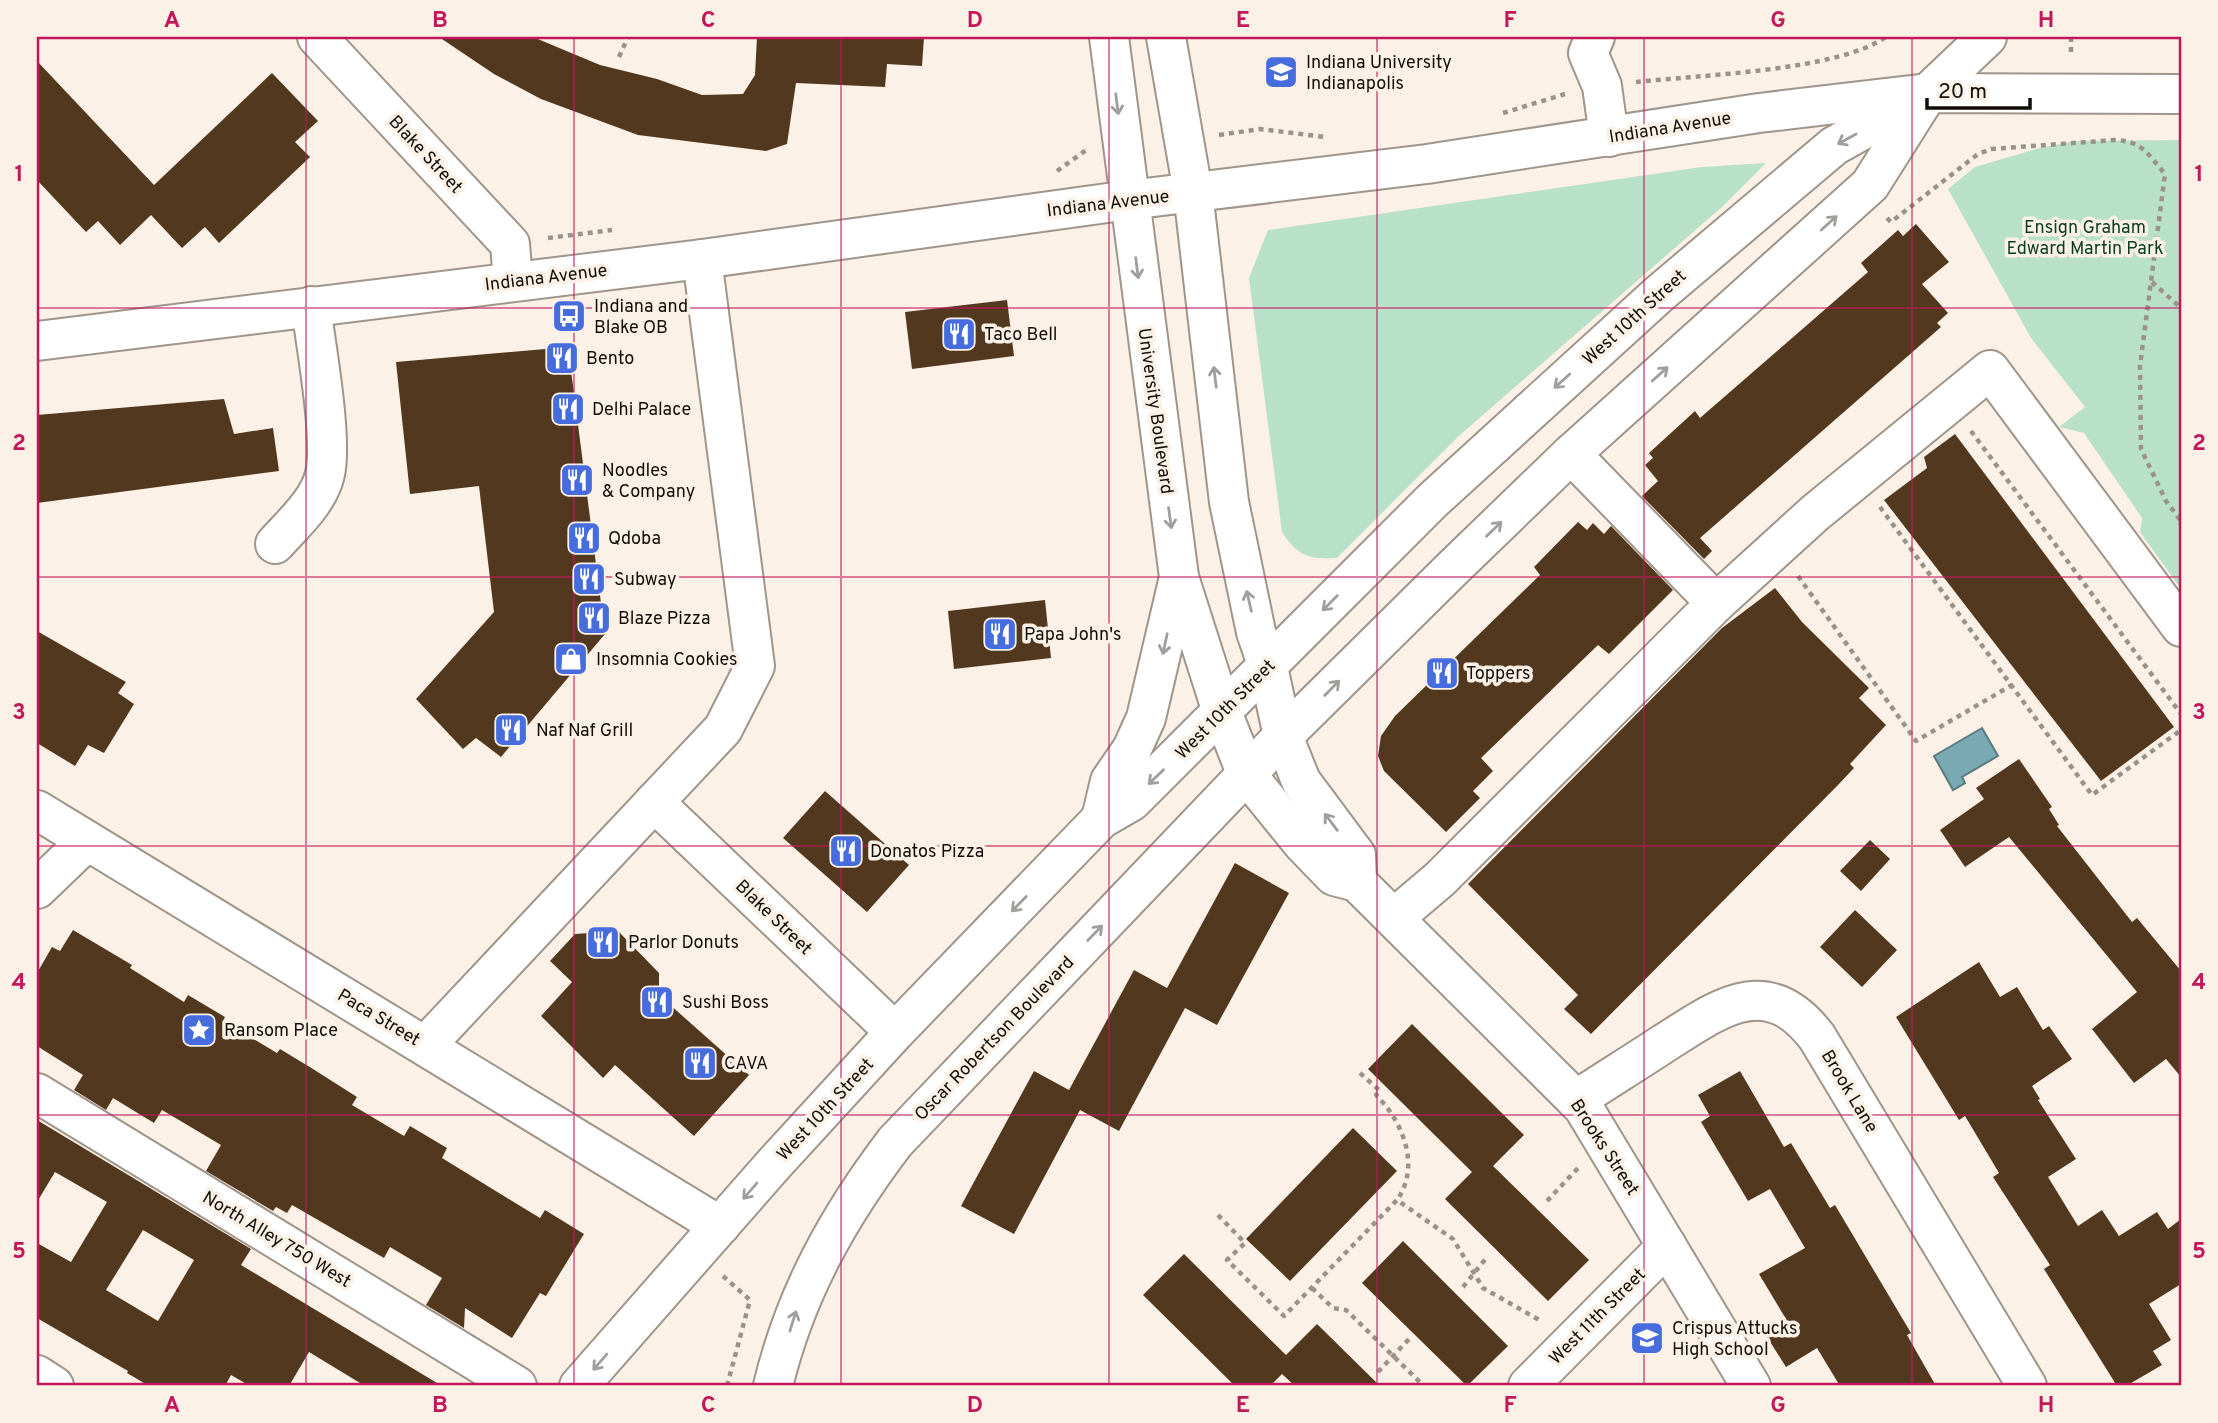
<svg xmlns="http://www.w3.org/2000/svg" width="2218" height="1423" font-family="Overpass,sans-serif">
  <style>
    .green { fill: #b9e0c8 }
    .water { fill: #79aab3; stroke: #5a7b80; stroke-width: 2 }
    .building { fill: #52381e; fill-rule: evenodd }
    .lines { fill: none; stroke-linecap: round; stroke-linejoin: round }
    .minor-casing { stroke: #9f958b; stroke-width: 42 }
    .major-casing { stroke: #9f958b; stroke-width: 42 }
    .path { stroke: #9a938b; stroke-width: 4.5; stroke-dasharray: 5 5; stroke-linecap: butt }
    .minor { stroke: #fff; stroke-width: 38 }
    .major { stroke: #fff; stroke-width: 38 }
    .oneway { stroke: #a09f9d }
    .grid { fill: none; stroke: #c2185b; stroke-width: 2; stroke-opacity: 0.55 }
    .labels { text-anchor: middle; stroke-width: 7; stroke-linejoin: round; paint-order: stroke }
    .poi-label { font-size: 18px; fill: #110e0a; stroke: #fcf1e6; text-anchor: start }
    .street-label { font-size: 18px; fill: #110e0a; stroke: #fcf1e6 }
    .park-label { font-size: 18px; fill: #093c24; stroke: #fcf1e6 }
    .neatline { fill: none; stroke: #c2185b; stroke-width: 2.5 }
    .grid-label { font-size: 23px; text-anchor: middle; font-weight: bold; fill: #c2185b }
  </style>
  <rect width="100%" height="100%" fill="#fcf1e6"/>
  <g class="green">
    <polygon points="2181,140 2181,589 2140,532 2142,518 2084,433 2059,427 2085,407 2031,338 1948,189 1975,167 2040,148 2075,141"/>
    <path d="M1766 163 1722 207 1460 435 1337 558C1310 560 1297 556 1282 532L1249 278 1268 230 1702 167Z"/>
  </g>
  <polygon class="water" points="1982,728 1998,756 1962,777 1965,783 1953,790 1934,756"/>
  <g class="building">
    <polygon points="439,37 533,37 600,65 657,79 702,95 743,94 755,75 757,37 924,37 922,66 887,64 885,87 796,83 787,144 766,151 638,135 541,99 494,74"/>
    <polygon points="37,61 154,185 272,73 318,121 295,142 310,157 219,243 205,227 182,248 151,215 120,245 98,221 86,232 37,180"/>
    <polygon points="1916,224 1949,262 1922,284 1948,313 1937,323 1941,327 1700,538 1712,551 1704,559 1642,496 1658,481 1645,465 1653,458 1649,453 1695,411 1700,418 1868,272 1861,263 1898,230 1903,236"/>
    <polygon points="1007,300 1014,356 912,369 905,312"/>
    <polygon points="568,347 605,634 501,757 476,738 463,749 416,699 494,612 479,486 410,494 396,362"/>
    <polygon points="224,399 234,434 273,428 279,471 37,503 37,415"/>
    <polygon points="1955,434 2174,727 2101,781 1884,500 1927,468 1924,457"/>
    <polygon points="1578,522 1587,530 1593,523 1604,534 1611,526 1673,590 1609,654 1598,645 1481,758 1493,771 1473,791 1480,798 1446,832 1384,771 1378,756 1381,736 1395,716 1540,575 1534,567"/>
    <polygon points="1775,588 1802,622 1869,688 1859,698 1886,725 1850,764 1854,768 1838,785 1591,1034 1564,1009 1578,995 1468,884 1722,628"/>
    <polygon points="1045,600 1051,658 954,669 948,611"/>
    <polygon points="37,631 126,682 118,693 134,704 104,753 88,745 75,766 37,743"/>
    <polygon points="2019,759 2052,807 2049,809 2059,825 2057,826 2132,922 2137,918 2181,971 2181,1077 2166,1059 2134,1083 2092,1029 2137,992 2009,837 1965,867 1940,830 1984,799 1976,788"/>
    <polygon points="825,791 909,865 867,912 783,838"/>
    <polygon points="1870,840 1890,859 1861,891 1840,871"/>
    <polygon points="1235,863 1289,893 1217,1025 1185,1008 1119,1131 1080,1110 1014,1234 961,1206 1034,1071 1069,1090 1134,970 1167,988"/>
    <polygon points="1855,910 1897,950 1862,987 1820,947"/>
    <polygon points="73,930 132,965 130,968 184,1002 188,995 225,1017 223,1021 277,1053 280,1049 313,1069 357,1097 352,1105 404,1136 410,1126 447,1148 442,1158 540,1218 545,1210 584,1234 546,1296 540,1293 512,1338 465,1308 464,1328 426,1305 442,1278 390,1247 384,1258 292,1205 287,1213 276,1207 273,1211 206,1171 221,1145 162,1110 154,1123 113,1098 106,1110 74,1090 83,1075 37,1046 37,973 52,947 60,951"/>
    <polygon points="618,931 659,973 659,995 749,1075 694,1136 615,1065 603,1078 541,1016 572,982 550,961 575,934"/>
    <polygon points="1979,962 2000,997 2017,987 2043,1030 2049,1026 2072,1059 2032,1086 2040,1099 2038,1100 2076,1159 2048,1177 2078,1226 2102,1210 2119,1236 2157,1212 2168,1229 2181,1219 2181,1284 2149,1304 2171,1340 2153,1351 2162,1365 2126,1386 2117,1386 2044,1269 2050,1265 1993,1177 1999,1173 1965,1116 1959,1120 1896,1017"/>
    <polygon points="1412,1024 1524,1135 1493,1166 1589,1260 1548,1301 1445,1199 1472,1172 1368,1069"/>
    <polygon points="1740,1071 1784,1147 1791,1143 1830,1208 1835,1205 1911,1333 1907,1335 1936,1386 1840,1386 1817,1348 1786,1367 1767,1337 1789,1324 1759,1274 1805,1248 1770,1189 1748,1201 1701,1122 1710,1116 1698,1095"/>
    <path d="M37 1120 251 1249 241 1265 442 1386H365L309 1352 289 1386H250L231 1375 225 1386H149L127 1373 128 1371 37 1318V1243L71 1262 107 1202 55 1172 37 1202ZM143 1230 194 1260 158 1321 106 1290Z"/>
    <polygon points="1353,1128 1397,1171 1290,1281 1246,1239"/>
    <polygon points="1403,1241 1508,1346 1467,1386 1362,1283"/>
    <polygon points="1184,1254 1286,1355 1317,1324 1380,1386 1295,1386 1282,1374 1270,1386 1235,1386 1143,1295"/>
  </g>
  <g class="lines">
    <g class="minor-casing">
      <g id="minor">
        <polyline points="317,37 510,244 513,281"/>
        <polyline points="1109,37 1179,577 1222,712 1247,775 1303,844 1334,876 1357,882 1583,1107 1751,1386"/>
        <polyline points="1166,37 1193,192 1229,502 1256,632 1268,667 1283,736 1301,781 1356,855 1357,882"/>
        <polyline points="1595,37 1588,53 1602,86 1609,137"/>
        <polyline points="1571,454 1716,603"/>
        <path d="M275 544C293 524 319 501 325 474 333 438 316 347 311 306"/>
        <polyline points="654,802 895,1032"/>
        <polyline points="37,810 720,1226"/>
        <polyline points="37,889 87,841"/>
        <polyline points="1394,918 1440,879 1716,603 1815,513 1990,370 2181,627"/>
        <polyline points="426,1045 723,729 755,666 702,259"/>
        <polyline points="37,1093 517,1386"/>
        <path d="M1576 1100C1605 1081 1634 1063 1663 1044 1717 1010 1766 970 1817 1037L2027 1386"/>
        <polyline points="37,1375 54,1386"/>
        <polyline points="1528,1386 1667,1246"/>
      </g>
    </g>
    <g class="major-casing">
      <g id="major">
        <polyline points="37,341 702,259 1129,200 1427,164 1759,113 1928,93 2181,94"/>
        <polyline points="1101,819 1110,781 1132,749 1146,718 1179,577"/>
        <polyline points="579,1386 774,1164 895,1032 1101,819 1132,801 1433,500 1659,294 1834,146 1914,101"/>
        <path d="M773 1386C795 1294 838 1217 895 1142L1283 736 1454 567 1571 454 1870 185 1928 93 1987 37"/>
      </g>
    </g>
    <g class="path">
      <polyline points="2071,37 2071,57"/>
      <polyline points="619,57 628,37"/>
      <path d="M1636 82C1700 75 1837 71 1886 37"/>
      <polyline points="1503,113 1565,94"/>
      <polyline points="1219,135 1260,129 1325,137"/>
      <polyline points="1057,171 1089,148"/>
      <path d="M1887 218 1891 222 1978 154 1991 149 2115 140C2142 141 2148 154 2165 174L2140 366 2141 449 2166 501 2181 521"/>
      <polyline points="548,238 612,230"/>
      <polyline points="2152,282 2181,308"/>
      <polyline points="1971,431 2181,714"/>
      <polyline points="1880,507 2092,795 2181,730"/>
      <polyline points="1798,576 1916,741 2012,685"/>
      <path d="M1360 1073 1380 1091 1376 1095C1403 1122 1421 1166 1397 1200"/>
      <polyline points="1547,1201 1579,1167"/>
      <polyline points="1218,1215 1245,1243 1227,1260 1284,1316 1397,1200 1453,1239 1483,1288 1541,1321"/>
      <polyline points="723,1276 750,1300 727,1386"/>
      <polyline points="1463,1287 1487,1257"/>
      <polyline points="1312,1288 1333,1308 1346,1310 1424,1386"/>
      <polyline points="1378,1372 1409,1339"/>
    </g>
    <use href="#minor" class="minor"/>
    <use href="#major" class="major"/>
  </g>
  <defs><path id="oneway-shaft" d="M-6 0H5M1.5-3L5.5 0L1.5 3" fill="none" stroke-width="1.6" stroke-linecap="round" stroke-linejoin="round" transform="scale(1.75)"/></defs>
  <g class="oneway">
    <use href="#oneway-shaft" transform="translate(1117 104) rotate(83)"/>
    <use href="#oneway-shaft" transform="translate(1847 139) rotate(151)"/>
    <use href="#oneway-shaft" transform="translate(1829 223) rotate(-42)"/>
    <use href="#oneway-shaft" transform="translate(1137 268) rotate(83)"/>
    <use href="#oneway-shaft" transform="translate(1660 374) rotate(-42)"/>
    <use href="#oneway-shaft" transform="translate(1215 377) rotate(-97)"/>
    <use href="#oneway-shaft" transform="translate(1562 381) rotate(138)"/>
    <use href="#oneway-shaft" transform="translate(1170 518) rotate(82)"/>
    <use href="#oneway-shaft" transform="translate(1494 529) rotate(-44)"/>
    <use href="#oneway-shaft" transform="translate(1249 601) rotate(-103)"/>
    <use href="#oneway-shaft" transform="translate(1330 603) rotate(135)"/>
    <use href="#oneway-shaft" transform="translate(1165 644) rotate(102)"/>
    <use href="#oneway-shaft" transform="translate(1332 688) rotate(-45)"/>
    <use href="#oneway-shaft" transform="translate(1156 777) rotate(136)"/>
    <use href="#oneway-shaft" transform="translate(1331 822) rotate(-127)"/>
    <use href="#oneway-shaft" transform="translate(1019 904) rotate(134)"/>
    <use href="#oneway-shaft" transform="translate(1095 933) rotate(-46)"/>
    <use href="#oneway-shaft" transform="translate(750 1191) rotate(131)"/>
    <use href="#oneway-shaft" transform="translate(793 1321) rotate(-73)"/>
    <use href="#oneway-shaft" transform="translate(600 1362) rotate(131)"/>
  </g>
  <path class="grid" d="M306 37V1386M574 37V1386M841 37V1386M1109 37V1386M1377 37V1386M1644 37V1386M1912 37V1386M37 308H2181M37 577H2181M37 846H2181M37 1115H2181"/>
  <defs>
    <g id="university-square" transform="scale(1.75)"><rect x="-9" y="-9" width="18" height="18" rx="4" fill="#466cde" stroke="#fcf1e6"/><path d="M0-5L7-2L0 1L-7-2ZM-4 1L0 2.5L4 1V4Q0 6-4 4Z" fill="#fff"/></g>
    <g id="bus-square" transform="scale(1.75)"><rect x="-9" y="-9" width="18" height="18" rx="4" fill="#466cde" stroke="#fcf1e6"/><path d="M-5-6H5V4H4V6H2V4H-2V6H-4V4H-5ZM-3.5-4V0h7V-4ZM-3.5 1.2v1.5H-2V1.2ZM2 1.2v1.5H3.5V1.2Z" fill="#fff"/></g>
    <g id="restaurant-square" transform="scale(1.75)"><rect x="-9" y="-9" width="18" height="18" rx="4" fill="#466cde" stroke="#fcf1e6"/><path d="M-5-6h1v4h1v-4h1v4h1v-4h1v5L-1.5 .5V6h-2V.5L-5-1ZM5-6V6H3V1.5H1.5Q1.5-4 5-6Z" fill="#fff"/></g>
    <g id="shop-square" transform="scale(1.75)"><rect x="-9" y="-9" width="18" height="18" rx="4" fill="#466cde" stroke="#fcf1e6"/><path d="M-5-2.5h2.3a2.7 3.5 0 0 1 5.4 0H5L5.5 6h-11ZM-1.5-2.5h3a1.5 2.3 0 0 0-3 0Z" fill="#fff"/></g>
    <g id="sight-square" transform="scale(1.75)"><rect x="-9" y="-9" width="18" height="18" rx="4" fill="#466cde" stroke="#fcf1e6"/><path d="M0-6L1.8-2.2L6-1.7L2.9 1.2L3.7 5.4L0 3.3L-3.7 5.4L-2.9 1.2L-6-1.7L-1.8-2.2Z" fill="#fff"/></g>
    <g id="school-square" transform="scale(1.75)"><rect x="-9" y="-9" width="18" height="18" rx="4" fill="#466cde" stroke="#fcf1e6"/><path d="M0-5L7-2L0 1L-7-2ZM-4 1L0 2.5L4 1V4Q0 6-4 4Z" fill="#fff"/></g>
  </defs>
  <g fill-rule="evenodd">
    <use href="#university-square" x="1281" y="72"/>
    <use href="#bus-square" x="569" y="316"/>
    <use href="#restaurant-square" x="959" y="334"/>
    <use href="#restaurant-square" x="562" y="358"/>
    <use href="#restaurant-square" x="568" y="409"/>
    <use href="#restaurant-square" x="577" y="480"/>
    <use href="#restaurant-square" x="584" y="538"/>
    <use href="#restaurant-square" x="589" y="579"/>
    <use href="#restaurant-square" x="594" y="618"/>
    <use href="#restaurant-square" x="1000" y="634"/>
    <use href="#shop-square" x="571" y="659"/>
    <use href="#restaurant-square" x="1442" y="673"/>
    <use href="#restaurant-square" x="511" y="730"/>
    <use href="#restaurant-square" x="846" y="851"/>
    <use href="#restaurant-square" x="603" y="942"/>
    <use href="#restaurant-square" x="657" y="1002"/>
    <use href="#sight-square" x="199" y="1030"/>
    <use href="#restaurant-square" x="700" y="1063"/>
    <use href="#school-square" x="1647" y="1338"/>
  </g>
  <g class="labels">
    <g class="poi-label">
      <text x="1306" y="68">Indiana University<tspan x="1306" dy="21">Indianapolis</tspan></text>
      <text x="594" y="312">Indiana and<tspan x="594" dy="21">Blake OB</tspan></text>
      <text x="984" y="340">Taco Bell</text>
      <text x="586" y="364">Bento</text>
      <text x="592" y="415">Delhi Palace</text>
      <text x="602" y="476">Noodles<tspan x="602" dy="21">&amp; Company</tspan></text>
      <text x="608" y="544">Qdoba</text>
      <text x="614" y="585">Subway</text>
      <text x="618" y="624">Blaze Pizza</text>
      <text x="1024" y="640">Papa John's</text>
      <text x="596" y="665">Insomnia Cookies</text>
      <text x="1466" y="679">Toppers</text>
      <text x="536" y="736">Naf Naf Grill</text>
      <text x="870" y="857">Donatos Pizza</text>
      <text x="628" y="948">Parlor Donuts</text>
      <text x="682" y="1008">Sushi Boss</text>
      <text x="224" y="1036">Ransom Place</text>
      <text x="724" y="1069">CAVA</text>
      <text x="1672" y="1334">Crispus Attucks<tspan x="1672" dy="21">High School</tspan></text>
    </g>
    <g class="street-label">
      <text transform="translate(1670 127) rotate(-9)" y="6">Indiana Avenue</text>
      <text transform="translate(426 154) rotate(47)" y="6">Blake Street</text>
      <text transform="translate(1108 203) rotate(-7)" y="6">Indiana Avenue</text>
      <text transform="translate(546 277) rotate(-7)" y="6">Indiana Avenue</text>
      <text transform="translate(1634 317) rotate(-42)" y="6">West 10th Street</text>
      <text transform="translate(1156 411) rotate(82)" y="6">University Boulevard</text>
      <text transform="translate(1225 709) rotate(-45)" y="6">West 10th Street</text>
      <text transform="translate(774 917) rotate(44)" y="6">Blake Street</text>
      <text transform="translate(379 1017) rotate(31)" y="6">Paca Street</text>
      <text transform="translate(994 1038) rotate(-46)" y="6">Oscar Robertson Boulevard</text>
      <text transform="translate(1850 1091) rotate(59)" y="6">Brook Lane</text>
      <text transform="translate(825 1109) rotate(-47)" y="6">West 10th Street</text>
      <text transform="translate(1605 1147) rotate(57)" y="6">Brooks Street</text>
      <text transform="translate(277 1239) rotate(31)" y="6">North Alley 750 West</text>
      <text transform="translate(1597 1316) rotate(-45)" y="6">West 11th Street</text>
    </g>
    <g class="park-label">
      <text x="2085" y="233">Ensign Graham<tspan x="2085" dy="21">Edward Martin Park</tspan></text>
    </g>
  </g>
  <rect width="2218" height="1423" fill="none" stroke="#fcf1e6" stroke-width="77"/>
  <path d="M1927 98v10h103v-10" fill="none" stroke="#110e0a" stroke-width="3.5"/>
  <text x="1938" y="98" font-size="21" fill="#110e0a" stroke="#fcf1e6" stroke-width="5" paint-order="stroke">20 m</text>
  <rect x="38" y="38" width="2142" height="1346" class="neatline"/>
  <g class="grid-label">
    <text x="172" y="27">A</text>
    <text x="440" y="27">B</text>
    <text x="708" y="27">C</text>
    <text x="975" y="27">D</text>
    <text x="1243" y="27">E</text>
    <text x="1510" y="27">F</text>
    <text x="1778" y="27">G</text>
    <text x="2046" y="27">H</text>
    <text x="19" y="181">1</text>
    <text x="2199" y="181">1</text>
    <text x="19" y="450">2</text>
    <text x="2199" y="450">2</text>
    <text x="19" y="719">3</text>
    <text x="2199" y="719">3</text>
    <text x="19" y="989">4</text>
    <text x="2199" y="989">4</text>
    <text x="19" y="1258">5</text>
    <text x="2199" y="1258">5</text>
    <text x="172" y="1412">A</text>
    <text x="440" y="1412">B</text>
    <text x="708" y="1412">C</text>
    <text x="975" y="1412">D</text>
    <text x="1243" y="1412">E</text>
    <text x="1510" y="1412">F</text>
    <text x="1778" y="1412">G</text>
    <text x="2046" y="1412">H</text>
  </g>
</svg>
